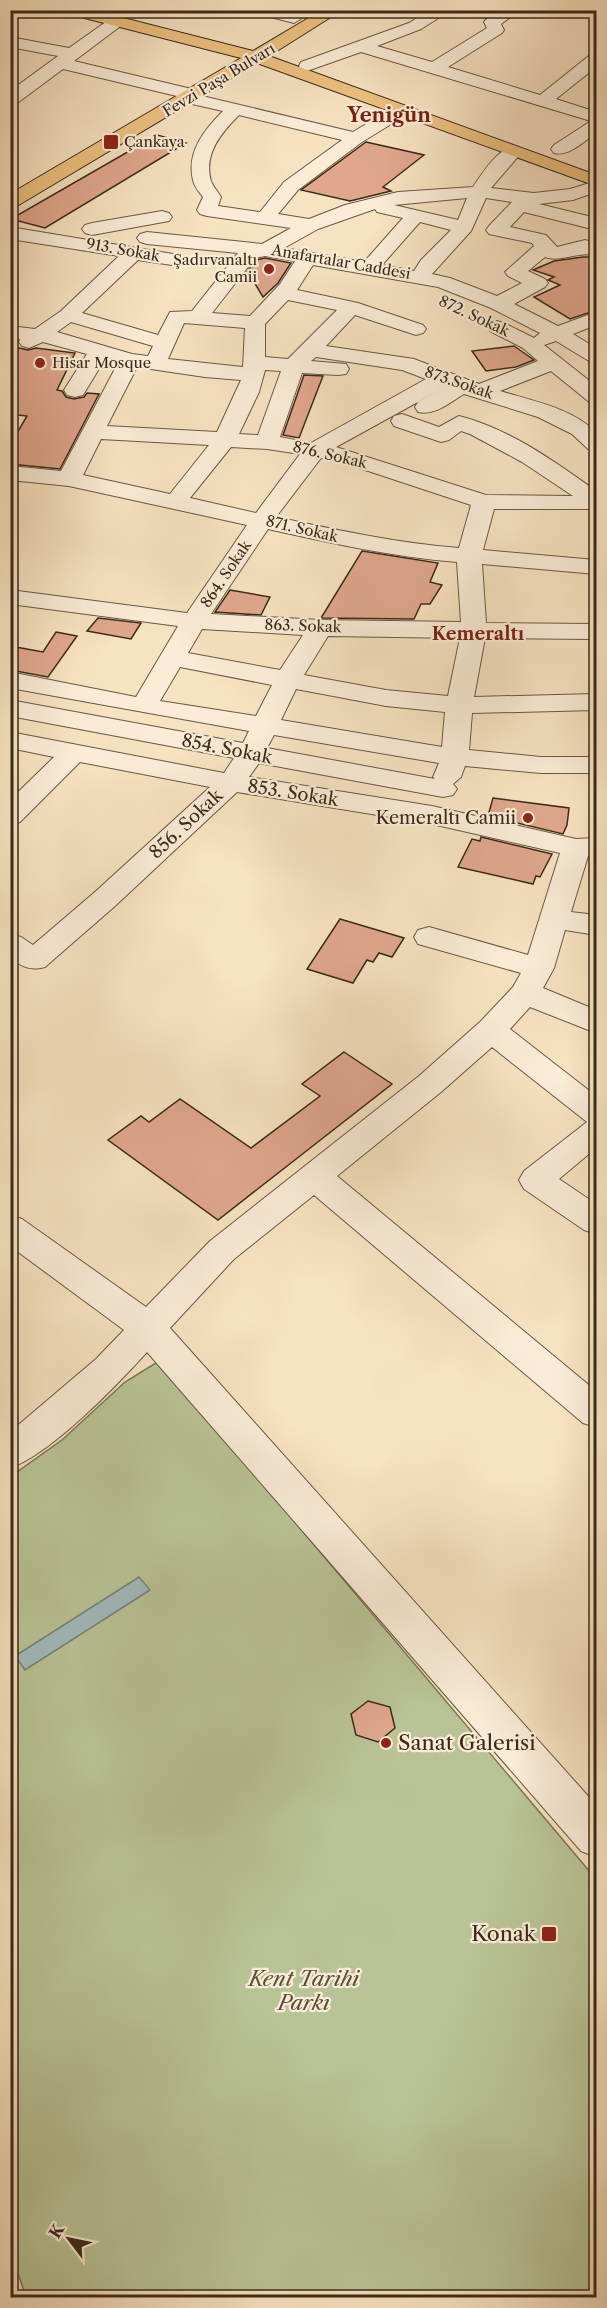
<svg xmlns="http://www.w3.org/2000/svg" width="607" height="2308" font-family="'Libre Caslon Text',serif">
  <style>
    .green { fill: #b9c496; stroke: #7a7756; stroke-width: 1.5 }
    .water { fill: #a1bbbd; stroke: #78817b; stroke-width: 1.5 }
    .building { fill: #e0a78d; stroke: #3b2a17; stroke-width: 1.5 }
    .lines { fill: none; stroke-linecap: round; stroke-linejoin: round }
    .minor-casing { stroke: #6a5842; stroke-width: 2 }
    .major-casing { stroke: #3b2a17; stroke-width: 2 }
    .minor { fill: #faecd7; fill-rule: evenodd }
    .major { fill: #ecc180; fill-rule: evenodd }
    .poi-dot { fill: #8f2418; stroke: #faecd7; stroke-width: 2 }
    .labels { text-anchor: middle; stroke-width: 4.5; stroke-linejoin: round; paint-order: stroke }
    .far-street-label { font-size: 15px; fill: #3b2a17; stroke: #faecd7 }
    .far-poi-label { font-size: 15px; fill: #3b2a17; stroke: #faecd7; text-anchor: start }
    .far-quarter-label { font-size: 18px; font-weight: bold; fill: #7a1f14; stroke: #faecd7 }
    .street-label { font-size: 18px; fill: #3b2a17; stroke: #faecd7 }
    .poi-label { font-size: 18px; fill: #3b2a17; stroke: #faecd7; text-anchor: end }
    .far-district-label { font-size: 20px; font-weight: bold; fill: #7a1f14; stroke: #faecd7 }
    .near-poi-label { font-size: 21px; fill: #3b2a17; stroke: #faecd7; text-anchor: start }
    .near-park-label { font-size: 21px; font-style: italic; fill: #5a5037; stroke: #faecd7 }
  </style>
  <rect width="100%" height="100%" fill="#f7e2c1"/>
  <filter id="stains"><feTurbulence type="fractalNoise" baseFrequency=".00333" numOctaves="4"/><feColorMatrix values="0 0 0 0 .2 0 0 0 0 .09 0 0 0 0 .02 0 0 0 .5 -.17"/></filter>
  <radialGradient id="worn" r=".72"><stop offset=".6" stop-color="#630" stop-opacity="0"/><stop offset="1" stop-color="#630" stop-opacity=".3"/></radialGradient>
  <polygon class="green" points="159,1361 596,1879 596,2297 26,2297 10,2250 10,1477 62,1440 125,1382"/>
  <polygon class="water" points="139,1577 150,1590 25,1670 15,1656"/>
  <g class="building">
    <polygon points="157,135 186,143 45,228 11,219"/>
    <polygon points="366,142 424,155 383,187 391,191 350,201 301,190"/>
    <polygon points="583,257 597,257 597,310 570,319 534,297 560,285 548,280 554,277 533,270 554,261"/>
    <polygon points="265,258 291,263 278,283 263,297 254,282 240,281 256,260"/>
    <polygon points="10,346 28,350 36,348 75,353 57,390 62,391 66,397 74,399 84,397 87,393 99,394 60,469 10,464 10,445 27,416 10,414"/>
    <polygon points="514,346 534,360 516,367 486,371 472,351"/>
    <polygon points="304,375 323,376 299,438 283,435"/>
    <polygon points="362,551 438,563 430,582 442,585 430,604 421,604 414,619 321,618"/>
    <polygon points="230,590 270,597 261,615 215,612"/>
    <polygon points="98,618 141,623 131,639 87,631"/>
    <polygon points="56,632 77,636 48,677 10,670 10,646 43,652"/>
    <polygon points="493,798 569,808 567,825 563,834 488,816"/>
    <polygon points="481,837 552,854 540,877 536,876 533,884 458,867 472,839 480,841"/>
    <polygon points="340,919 404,938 392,957 379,953 373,962 367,960 353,983 307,969"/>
    <polygon points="344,1052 392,1084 218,1220 108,1140 141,1116 149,1122 180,1099 251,1148 320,1096 302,1084"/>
    <polygon points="368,1701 390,1707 395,1728 378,1742 356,1735 351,1714"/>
  </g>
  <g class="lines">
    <g class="minor-casing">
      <g id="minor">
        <polygon points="253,10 283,10 300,15 302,18 294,23 255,13"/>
        <path d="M430 10H451L421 29 377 46 432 62 487 28 484 22C494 10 505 10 520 10L501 24 504 30 502 33 448 67 540 95 590 55 596 54V67L556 99 596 112V133C584 141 569 157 554 153L551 149 554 145 591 121 361 52 307 71 301 70 299 66 301 62 409 23Z"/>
        <path d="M116 17 122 19 124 22 122 25 74 61 200 91 202 96 353 132 394 107H406L409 111 406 115 362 142 298 190 278 214 309 219 345 205 398 192 473 187C483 173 500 143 519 148L522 152 491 188 534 193 570 189 596 181V192L573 200 539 204 596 218V230L524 212 510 227 546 235 557 247 585 240 596 243V255C578 251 560 263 545 257L528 271 545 279 548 283 545 287 514 304 558 326 596 312V325L573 334 596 348V363L589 361 556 341 544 345 596 386V402L588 401 551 371 500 391C533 401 571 408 596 432V451L588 449 572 434 538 417 464 394C450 402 435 416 418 412L415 407 418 402 445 387 336 447 486 495 573 496 522 462 470 434 461 431 449 440 441 442 394 426 391 421 394 416 402 414 439 427 459 416C510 429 554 461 596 491V509H494L483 550 596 560V574L482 564 486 623 596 624V639L485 638 474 697 596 694V710L472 713 469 750 541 757H596V773H541L465 766 461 777 453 784 457 789 453 795 443 797 259 763 249 777 432 806 576 839 596 838V856H588L571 912 596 915V935L565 930 554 968 543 988 596 1010V1033L530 1007 510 1029 596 1096V1148L559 1179 596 1204V1234L584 1230 524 1189 519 1180 524 1171 587 1122 492 1047 441 1092 337 1176 596 1391V1427L583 1423 314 1195 234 1259 170 1328 596 1805V1857L581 1851 147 1352C117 1385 51 1454 10 1468V1432L96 1359 124 1330 10 1246V1215L22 1219 146 1307 210 1241 419 1076 480 1022 513 987 521 973 418 944 414 937 418 930 429 927 528 955 560 853 432 824 237 792 115 906 45 967C30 971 23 967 10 958V934L21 937 33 945 95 892 210 787 80 762 20 822 10 825V800L54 757 10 748V732L224 773 234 758 10 716V700L243 743 249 731 10 688V672L136 697 178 626 10 604V590L187 613 247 525 69 486 10 480V466L61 471 118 363 105 359 83 395 75 397 67 395 64 390 87 354 43 342 29 348 22 346 19 342 20 339 10 338V326L35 329 61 311 119 256 10 239V227L179 255 182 259 179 263 172 265 138 260 82 313 158 335 170 312 192 311 238 253 147 244 140 242 137 238 140 234 147 232 262 244 291 228 207 216 200 214 197 210 203 197C199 192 194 186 193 180 186 152 205 129 223 111L183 102 181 97 63 69 16 104 10 105V91L58 56 10 47V37L69 48 110 19ZM239 115 342 140 284 182 260 212 218 206 221 197C218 192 213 186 211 181 203 154 222 132 239 115ZM467 198 458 220 394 205ZM486 198 512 202 489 226 486 230 489 234 532 243 534 246 505 272 508 276 522 283 497 296 450 278 432 274 471 231ZM375 209 377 212 403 218 364 262 284 248 318 229ZM420 222 451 230 421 260 414 271 382 265ZM265 256 295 261 280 284 250 316 212 313 255 258ZM313 265 438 287 491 308 540 333 534 338 504 323 497 321 490 323 487 327 490 331 523 348 538 361 479 384 414 359 326 346 355 315 416 335 423 333 426 329 423 325 358 303 297 290ZM288 300 337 310 288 359 265 357V324ZM71 322 153 346 148 356 132 354 57 332ZM184 323 245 328 243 367 168 359ZM316 357 402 370 426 379 311 443 280 437 302 373 338 375 346 374 349 369 346 364 311 361ZM137 367 205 377 241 380 217 432 107 426ZM265 370 281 371 258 435 239 434 259 392ZM101 439 209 445 170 494 83 475ZM231 447 267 449 300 454 256 513 190 498ZM321 458 338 461 471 505 459 548C397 543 337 530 276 517ZM268 529C331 543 393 557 457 562L461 622 320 620 211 614ZM202 629 303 635 280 670 188 653ZM328 636 460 638 448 696 386 690 304 675ZM180 667 272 685 256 716 160 701ZM296 689 386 706 445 712 442 747 281 720ZM274 735 439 763 433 777 435 779 267 748Z"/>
        <polygon points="162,211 169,213 172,217 169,221 92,235 85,233 82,229 85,225 92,223"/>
      </g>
    </g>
    <g class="major-casing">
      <polygon id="major" points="63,10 92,10 253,51 322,10 342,10 269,56 596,175 596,186 257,63 17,206 10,208 10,194 241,58 65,13"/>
    </g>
    <use href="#minor" class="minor"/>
    <use href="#major" class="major"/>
  </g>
  <g class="poi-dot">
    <rect x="103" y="134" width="16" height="16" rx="3"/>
    <circle cx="269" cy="269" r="6"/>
    <circle cx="40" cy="363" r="6"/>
    <circle cx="528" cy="818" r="6"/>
    <circle cx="386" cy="1743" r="6"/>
    <rect x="541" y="1926" width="16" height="16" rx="3"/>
  </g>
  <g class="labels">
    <g class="far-street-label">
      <text transform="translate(219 80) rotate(-31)" y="5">Fevzi Paşa Bulvarı</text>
      <text transform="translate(123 250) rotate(10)" y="5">913. Sokak</text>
      <text transform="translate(341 262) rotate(10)" y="5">Anafartalar Caddesi</text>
      <text transform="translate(474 316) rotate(25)" y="5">872. Sokak</text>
      <text transform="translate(459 383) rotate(19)" y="5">873.Sokak</text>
      <text transform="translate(330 455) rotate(13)" y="5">876. Sokak</text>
      <text transform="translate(302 529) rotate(13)" y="5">871. Sokak</text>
      <text transform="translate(226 574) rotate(-56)" y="5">864. Sokak</text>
      <text transform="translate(303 626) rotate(2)" y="5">863. Sokak</text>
    </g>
    <g class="far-poi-label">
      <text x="124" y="147">Çankaya</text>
      <text x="257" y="265" text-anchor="end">Şadırvanaltı<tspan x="257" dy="17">Camii</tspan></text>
      <text x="52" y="368">Hisar Mosque</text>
    </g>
    <g class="far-quarter-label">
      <text x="478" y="640">Kemeraltı</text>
    </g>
    <g class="street-label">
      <text transform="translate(227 749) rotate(11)" y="6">854. Sokak</text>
      <text transform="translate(293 793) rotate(9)" y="6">853. Sokak</text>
      <text transform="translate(186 824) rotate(-43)" y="6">856. Sokak</text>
    </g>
    <g class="poi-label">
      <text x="516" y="824">Kemeraltı Camii</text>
    </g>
    <g class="far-district-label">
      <text x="389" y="122">Yenigün</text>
    </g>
    <g class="near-poi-label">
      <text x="398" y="1750">Sanat Galerisi</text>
      <text x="536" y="1941" text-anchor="end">Konak</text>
    </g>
    <g class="near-park-label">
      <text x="304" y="1986">Kent Tarihi<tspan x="304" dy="24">Parkı</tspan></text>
    </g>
  </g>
  <rect width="607" height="2308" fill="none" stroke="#f7e2c1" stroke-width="36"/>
  <rect x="12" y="12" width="583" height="2284" fill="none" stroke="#3b2a17" stroke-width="3"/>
  <rect x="18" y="18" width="571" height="2272" fill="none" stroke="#3b2a17" stroke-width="1.5"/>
  <g transform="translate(69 2239) rotate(302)" stroke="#faecd7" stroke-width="4.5" paint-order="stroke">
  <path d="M0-4.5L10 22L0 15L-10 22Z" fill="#3b2a17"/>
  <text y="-9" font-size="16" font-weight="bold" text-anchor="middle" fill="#3b2a17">K</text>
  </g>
  <rect width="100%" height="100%" filter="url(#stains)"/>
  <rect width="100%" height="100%" fill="url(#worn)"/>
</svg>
